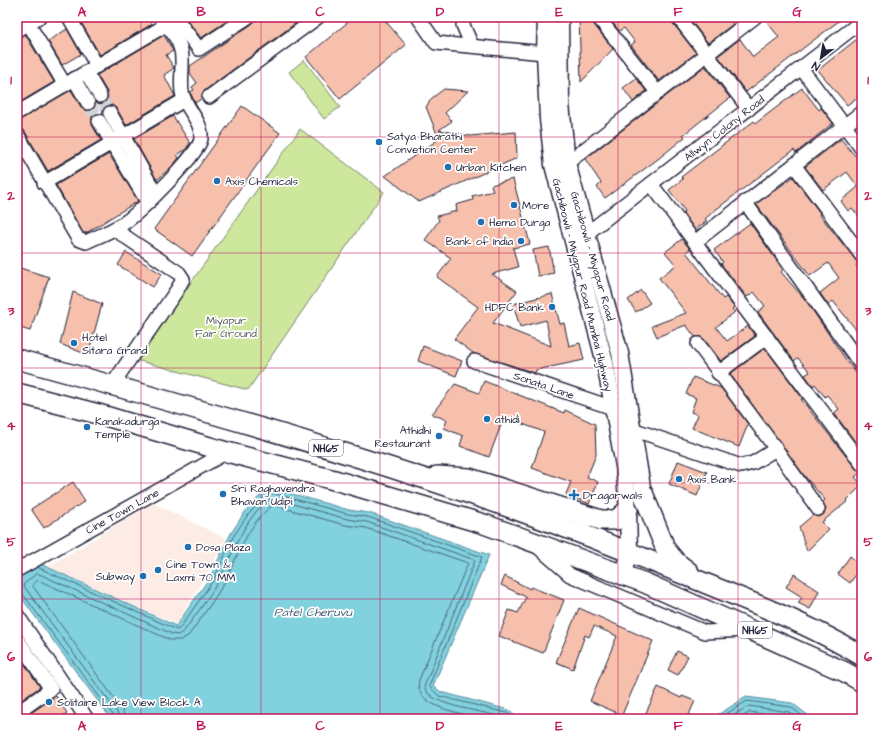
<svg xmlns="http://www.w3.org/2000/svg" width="879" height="736" font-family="'Architects Daughter',sans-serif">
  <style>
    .built { fill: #fdece6 }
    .green { fill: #cde79d; stroke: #78846c }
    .water { fill: #82d1de; stroke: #5c8b9d }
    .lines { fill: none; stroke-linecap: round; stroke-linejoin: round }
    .shore { stroke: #48687c; stroke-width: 1 }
    .building { fill: #f7c0ac; stroke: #22223b }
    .minor-tunnel { stroke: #d3d3d8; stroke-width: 13; stroke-dasharray: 13 6; stroke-linecap: butt }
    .minor-casing { stroke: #22223b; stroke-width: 16 }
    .major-casing { stroke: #22223b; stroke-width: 19 }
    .highway-casing { stroke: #22223b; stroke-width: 22 }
    .minor { stroke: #fff; stroke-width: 13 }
    .major { stroke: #fff; stroke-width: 16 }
    .highway { stroke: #fff; stroke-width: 19 }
    .grid { fill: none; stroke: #c2185b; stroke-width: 1; stroke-opacity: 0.55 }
    .poi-dot { fill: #1f6fb2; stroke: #fff; stroke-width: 1.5 }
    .labels { text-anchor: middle; stroke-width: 3.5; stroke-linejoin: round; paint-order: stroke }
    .shield { fill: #fff; stroke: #646476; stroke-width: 1 }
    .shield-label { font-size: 10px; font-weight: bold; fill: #22223b }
    .street-label { font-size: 11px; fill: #22223b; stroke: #fff }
    .poi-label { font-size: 11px; fill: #22223b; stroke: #fff; text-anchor: start }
    .park-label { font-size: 11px; fill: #555d58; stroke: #fff }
    .water-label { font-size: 12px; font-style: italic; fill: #445f74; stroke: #fff }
    .neatline { fill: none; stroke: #c2185b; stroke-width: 1.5 }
    .grid-label { font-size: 13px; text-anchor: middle; font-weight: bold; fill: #c2185b }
  </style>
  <rect width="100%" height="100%" fill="#fff"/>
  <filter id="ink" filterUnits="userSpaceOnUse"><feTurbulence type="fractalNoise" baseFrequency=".025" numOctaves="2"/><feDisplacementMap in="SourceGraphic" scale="8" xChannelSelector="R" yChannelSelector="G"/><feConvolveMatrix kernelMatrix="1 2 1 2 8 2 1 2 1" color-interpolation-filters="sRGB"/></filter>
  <g filter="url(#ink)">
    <polygon class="built" points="153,503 227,539 177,624 44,569"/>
    <g class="green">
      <polygon points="304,60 340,107 324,119 289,72"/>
      <polygon points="300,129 384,192 248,390 136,360"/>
    </g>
    <g class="water">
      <polygon points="268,487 349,510 369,513 489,555 433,686 441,692 509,710 521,719 111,719 17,592 17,578 34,561 176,626 210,577 230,535 244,513"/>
      <polygon points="746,697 792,703 813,719 711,719"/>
    </g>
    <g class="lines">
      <g class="shore">
        <polyline points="37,567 177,630 180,628 214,579 233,537 247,516 269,492 348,514 368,517 482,557 429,686 439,696 507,713 514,719"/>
        <polyline points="17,591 22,593 113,715 113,719"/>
        <path d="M119 719 117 712 23 585 37 573 172 634 178 635 184 631C196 614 209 598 219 580 234 552 244 517 271 498L347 519 367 522 475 560 424 687C431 708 487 710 506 719"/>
        <path d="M125 719 122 709 32 585 38 580 170 640H181L189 635C201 618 214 601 224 583 238 556 248 523 273 505L345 525 366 528 468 563 419 680C412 708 466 714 485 719"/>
        <polyline points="718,719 747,701 791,707 806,719"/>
        <polyline points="727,719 749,706 789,712 798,719"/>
        <polyline points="739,719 750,712 788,719"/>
      </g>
    </g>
    <g class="building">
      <polygon points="78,17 148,17 152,24 100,55"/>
      <polygon points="185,17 233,17 201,38"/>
      <polygon points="256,17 304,17 204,91 201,99 195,103 190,92 194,90 192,87 197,83 190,73 190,66 252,24"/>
      <polygon points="354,17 382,17 406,45 340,99 306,57"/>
      <polygon points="579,17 590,17 592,22 613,49 581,82"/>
      <polygon points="608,17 670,17 672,22 696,53 659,81 631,45 635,42 624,28 619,31"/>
      <polygon points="688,17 727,17 733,24 708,43"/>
      <polygon points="763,17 844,17 746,92 718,56 740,39 753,57 779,37"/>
      <polygon points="67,29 81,54 62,65 48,41"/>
      <polygon points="25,34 54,82 17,104 17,38"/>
      <polygon points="164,35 173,51 166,55 174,68 164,75 175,96 126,125 117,109 112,105 108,98 107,92 97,75"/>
      <polygon points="862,35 862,94 847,105 818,70"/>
      <polygon points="705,66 730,98 692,128 683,135 685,137 658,159 605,198 597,187 601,183 585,159"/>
      <polygon points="636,78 646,91 633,102 623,88"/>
      <polygon points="802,88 819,110 821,108 833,123 796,153 794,150 714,211 705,219 707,221 695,230 683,213 685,211 669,190 683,179 681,177 754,121 756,123"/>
      <polygon points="444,89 468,91 445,113 452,121 439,130 470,136 516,132 517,158 419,202 385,176 439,139 426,107 432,98"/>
      <polygon points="71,90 81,107 89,111 92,117 92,125 101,140 48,171 24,130 17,126 17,121"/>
      <polygon points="242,106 280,133 192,256 154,229"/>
      <polygon points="173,116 190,143 185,150 177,155 179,158 174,164 157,180 134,139"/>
      <polygon points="841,139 862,164 862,220 852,208 848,211 841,201 858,187 847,172 823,190 805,167"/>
      <polygon points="109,154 138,201 86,233 83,233 56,185"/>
      <polygon points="793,177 820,213 819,214 858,263 856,265 862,273 862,337 833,301 828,305 820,293 839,278 828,263 810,276 756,204"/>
      <polygon points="513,179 530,244 513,248 518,267 492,274 517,291 493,323 551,346 546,320 520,327 513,304 552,294 560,324 564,323 569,346 580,343 584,360 536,370 535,373 473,353 454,339 478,307 437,277 451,258 425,240 439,220 437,216 457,211 456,205 473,200 472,196 493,191 491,185"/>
      <polygon points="750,223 779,264 783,270 781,272 807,302 846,360 857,374 862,374 862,408 858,410 862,415 862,451 834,413 839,409 827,395 825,397 815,384 813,386 805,375 810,372 798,358 794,361 758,312 765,306 754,292 747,297 721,264 723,262 714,250"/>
      <polygon points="682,239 690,249 686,252 723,299 726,297 734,307 732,309 735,312 716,327 727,341 748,326 755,336 721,361 704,339 701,337 695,337 686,325 657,337 652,326 686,313 659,278 676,265 665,252"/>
      <polygon points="549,247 554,273 538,276 533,250"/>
      <polygon points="126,252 162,274 153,287 118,265"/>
      <polygon points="17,267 49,277 30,331 17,327"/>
      <polygon points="641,290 650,303 636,312 628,300"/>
      <polygon points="73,292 102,304 88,355 60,344"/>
      <polygon points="423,346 462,361 456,376 418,361"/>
      <polygon points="765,348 803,399 801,399 856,469 861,472 855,477 862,485 847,500 848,501 822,522 829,529 807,551 799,527 813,515 818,517 823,515 826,509 823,502 825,500 803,474 730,374"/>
      <polygon points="693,377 721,388 748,424 739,447 692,428 698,415 691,412 696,398 686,394"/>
      <polygon points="484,381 564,413 565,410 595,424 596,455 587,477 598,482 589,504 566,494 571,482 532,468 544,432 504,417 489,457 460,446 463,436 444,428 447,420 432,414 455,384 479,393"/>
      <polygon points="678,461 707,472 697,496 669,484"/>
      <polygon points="73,482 85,501 44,528 31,509"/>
      <polygon points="850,556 862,566 850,583 838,574"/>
      <polygon points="794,574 819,591 810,609 798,603 802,597 786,587"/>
      <polygon points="505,576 530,589 531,587 564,600 543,653 499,636 509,610 518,613 526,597 501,585"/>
      <polygon points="579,608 653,641 622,715 590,701 617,636 594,626 589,637 585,635 573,669 556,662"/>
      <polygon points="677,651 688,656 678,675 668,670"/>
      <polygon points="17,653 40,687 17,703"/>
      <polygon points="658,687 681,698 682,696 695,701 687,719 643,719"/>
      <polygon points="56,696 67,713 59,719 22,719"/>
    </g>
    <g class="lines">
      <g class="minor-tunnel">
        <polyline points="100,96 110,113"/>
        <polyline points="88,103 99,121"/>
      </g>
      <g class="minor-casing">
        <g id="minor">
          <polyline points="69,17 97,66"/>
          <polyline points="175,17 199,49 248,17"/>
          <polyline points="418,17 436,43 545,53"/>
          <polyline points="598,17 657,92"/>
          <polyline points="678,17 749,109"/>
          <polyline points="28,23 65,85"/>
          <polyline points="463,25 472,46"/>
          <polyline points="17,30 39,17"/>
          <polyline points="801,68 862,149"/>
          <polyline points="86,72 100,96"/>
          <polyline points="74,79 88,103"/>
          <polyline points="209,97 318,17"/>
          <polyline points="17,113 166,25"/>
          <polyline points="110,113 156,194"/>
          <polyline points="99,121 148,203"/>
          <path d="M17 134 78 239 86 242C99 236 112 231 124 223 138 214 199 154 201 139 203 121 185 109 182 92 180 78 184 63 181 50 178 37 168 27 160 17"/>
          <polyline points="567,163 755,17"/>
          <polyline points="794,165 862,256"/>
          <polyline points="44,183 184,100"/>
          <polyline points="651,184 862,464"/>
          <polyline points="745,202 862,366"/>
          <polyline points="586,234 862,21"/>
          <polyline points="695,242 862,112"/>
          <polyline points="474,361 613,408"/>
          <polyline points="718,373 767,337"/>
          <polyline points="112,385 177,290 183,279 179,273 114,229"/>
          <polyline points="632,429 741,466 753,463 776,449 698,344"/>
          <polyline points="776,449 818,509"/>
          <polyline points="538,547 570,575 705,632 746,630"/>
          <polyline points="17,570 227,452"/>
          <polyline points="17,615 87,719"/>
          <polyline points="17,639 51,689 17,713"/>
        </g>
      </g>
      <g class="major-casing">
        <g id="major">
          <polyline points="546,17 545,53 548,119 553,165 605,363 624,466 628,510 629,551 623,574"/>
          <polyline points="560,17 561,104 567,163 620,353 643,493"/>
        </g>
      </g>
      <g class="highway-casing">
        <g id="highway">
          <path d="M17 359C239 420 461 482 673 570 737 597 803 620 862 656"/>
          <polyline points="17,393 102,415 227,452 338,481 484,524 645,583 845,672 862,682"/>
          <polyline points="437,476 469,478 601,520 616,520 628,510"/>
          <polyline points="643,493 666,550 676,562 689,572"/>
        </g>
      </g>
      <use href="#minor" class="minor"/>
      <use href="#major" class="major"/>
      <use href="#highway" class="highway"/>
    </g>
  </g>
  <path class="grid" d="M141 17V719M261 17V719M380 17V719M499 17V719M618 17V719M738 17V719M17 137H862M17 253H862M17 368H862M17 483H862M17 599H862"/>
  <g class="poi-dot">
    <circle cx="379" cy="142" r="4"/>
    <circle cx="448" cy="167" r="4"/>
    <circle cx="217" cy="181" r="4"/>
    <circle cx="514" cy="205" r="4"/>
    <circle cx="481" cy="222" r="4"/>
    <circle cx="521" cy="241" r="4"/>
    <circle cx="552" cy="307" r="4"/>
    <circle cx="74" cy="343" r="4"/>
    <circle cx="487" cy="419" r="4"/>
    <circle cx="87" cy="427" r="4"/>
    <circle cx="439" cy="436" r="4"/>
    <circle cx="679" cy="479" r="4"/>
    <circle cx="223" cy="494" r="4"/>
    <path d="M572 489h4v4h4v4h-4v4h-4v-4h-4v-4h4z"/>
    <circle cx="188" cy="547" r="4"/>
    <circle cx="158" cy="570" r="4"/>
    <circle cx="143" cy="576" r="4"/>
    <circle cx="49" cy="702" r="4"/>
  </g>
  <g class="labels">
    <g class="shield">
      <rect x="309" y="440" width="34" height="16" rx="3"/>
      <rect x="738" y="622" width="34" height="16" rx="3"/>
    </g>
    <g class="shield-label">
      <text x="326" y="452">NH65</text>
      <text x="755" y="634">NH65</text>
    </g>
    <g class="street-label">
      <text transform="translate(724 128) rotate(-38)" y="4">Allwyn Colony Road</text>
      <text transform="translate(593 256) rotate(74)" y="4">Gachibowli - Miyapur Road</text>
      <text transform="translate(583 285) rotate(76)" y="4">Gachibowli - Miyapur Road Mumbai Highway</text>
      <text transform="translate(544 385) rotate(19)" y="4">Sonata Lane</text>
      <text transform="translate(122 511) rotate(-29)" y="4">Cine Town Lane</text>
    </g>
    <g class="poi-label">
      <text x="387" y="140">Satya Bharathi<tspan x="387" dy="13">Convetion Center</tspan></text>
      <text x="456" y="171">Urban Kitchen</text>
      <text x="225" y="185">Axis Chemicals</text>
      <text x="522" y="209">More</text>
      <text x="489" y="226">Hema Durga</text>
      <text x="513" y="245" text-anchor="end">Bank of India</text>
      <text x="544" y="311" text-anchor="end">HDFC Bank</text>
      <text x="82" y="341">Hotel<tspan x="82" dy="13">Sitara Grand</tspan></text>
      <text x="495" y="423">athidi</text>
      <text x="95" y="425">Kanakadurga<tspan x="95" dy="13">Temple</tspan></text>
      <text x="431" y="434" text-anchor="end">Athidhi<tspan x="431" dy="13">Restaurant</tspan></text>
      <text x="687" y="483">Axis Bank</text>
      <text x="231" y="492">Sri Raghavendra<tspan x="231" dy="13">Bhavan Udipi</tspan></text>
      <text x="583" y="499">Dr.agarwals</text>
      <text x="196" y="551">Dosa Plaza</text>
      <text x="166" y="568">Cine Town &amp;<tspan x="166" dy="13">Laxmi 70 MM</tspan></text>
      <text x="135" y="580" text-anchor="end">Subway</text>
      <text x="57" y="706">Solitaire Lake View Block A</text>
    </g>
    <g class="park-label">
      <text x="226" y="324">Miyapur<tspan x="226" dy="13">Fair Ground</tspan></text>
    </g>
    <g class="water-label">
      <text x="313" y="616">Patel Cheruvu</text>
    </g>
  </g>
  <rect width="879" height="736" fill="none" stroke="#fff" stroke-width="44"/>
  <g transform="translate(821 58) rotate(211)" stroke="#ffffff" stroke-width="3" paint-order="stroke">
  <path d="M0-3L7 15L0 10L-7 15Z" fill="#22223b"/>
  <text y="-6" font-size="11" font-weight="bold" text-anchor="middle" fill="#22223b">N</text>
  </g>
  <rect x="22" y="22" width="835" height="692" class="neatline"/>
  <g class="grid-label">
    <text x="82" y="16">A</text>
    <text x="201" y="16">B</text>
    <text x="320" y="16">C</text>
    <text x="440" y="16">D</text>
    <text x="559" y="16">E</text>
    <text x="678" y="16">F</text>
    <text x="797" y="16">G</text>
    <text x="11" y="84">1</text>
    <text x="868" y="84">1</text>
    <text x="11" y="200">2</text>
    <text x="868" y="200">2</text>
    <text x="11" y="315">3</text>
    <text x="868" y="315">3</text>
    <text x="11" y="430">4</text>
    <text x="868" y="430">4</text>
    <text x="11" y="546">5</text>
    <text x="868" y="546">5</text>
    <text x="11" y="661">6</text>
    <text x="868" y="661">6</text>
    <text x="82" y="730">A</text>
    <text x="201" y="730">B</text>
    <text x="320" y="730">C</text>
    <text x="440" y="730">D</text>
    <text x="559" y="730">E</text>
    <text x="678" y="730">F</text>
    <text x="797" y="730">G</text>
  </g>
</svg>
